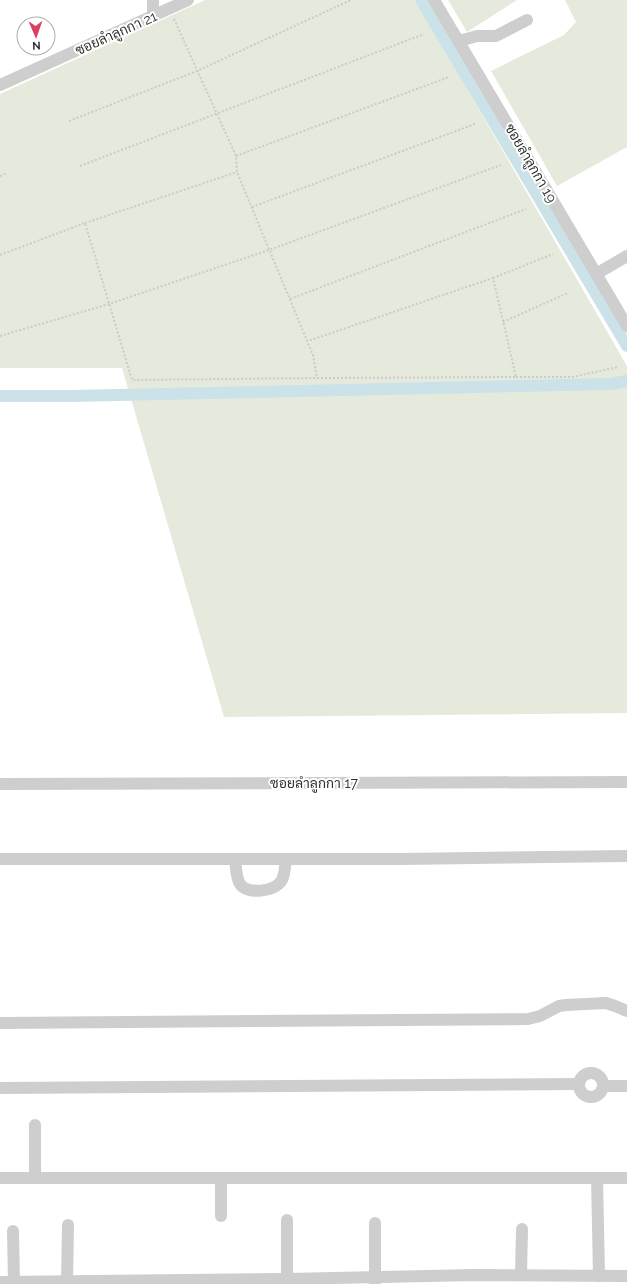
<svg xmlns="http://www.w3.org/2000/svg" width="627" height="1284" font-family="Raleway,Sarabun,sans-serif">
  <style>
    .green { fill: #e6eadd }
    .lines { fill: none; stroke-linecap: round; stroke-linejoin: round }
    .canal { stroke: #cbe2e9; stroke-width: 12 }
    .path { stroke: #cbcbcb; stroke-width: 2; stroke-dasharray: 2 2; stroke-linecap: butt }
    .minor { stroke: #cecece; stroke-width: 12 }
    .labels { text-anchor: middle; stroke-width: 4; stroke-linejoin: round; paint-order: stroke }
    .street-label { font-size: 14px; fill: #313131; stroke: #fff }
  </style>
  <rect width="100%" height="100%" fill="#fff"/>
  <g class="green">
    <polygon points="205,0 414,0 433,30 627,366 627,713 224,717 122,368 0,368 0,94"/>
    <polygon points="448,0 517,0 467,32"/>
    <polygon points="565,0 627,0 627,147 557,186 491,71 564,35 576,22"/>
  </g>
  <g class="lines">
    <g class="canal">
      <polyline points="421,0 627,346"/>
      <polyline points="0,396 71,396 611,384 627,381"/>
    </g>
    <g class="path">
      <polyline points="174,19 236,156 237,172 313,355 317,378 516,377 493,278 308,341"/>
      <polyline points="69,121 197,71 351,0"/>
      <polyline points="236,156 449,77"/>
      <polyline points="80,166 424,34"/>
      <polyline points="0,176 7,173"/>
      <polyline points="252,207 475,124"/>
      <polyline points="85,223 237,172"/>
      <polyline points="0,255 85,223 132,380 317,378"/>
      <polyline points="493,278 553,254"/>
      <polyline points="290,299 526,209"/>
      <polyline points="503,322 568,293"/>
      <polyline points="0,336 109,304 269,250 501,165"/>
      <polyline points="516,377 573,377 618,367"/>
    </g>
    <g class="minor">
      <polyline points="153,0 153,16"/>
      <polyline points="434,0 627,326"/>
      <polyline points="459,41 477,36 496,36 527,20"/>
      <polyline points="0,85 188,0"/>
      <polyline points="596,274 627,256"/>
      <polyline points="0,784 627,782"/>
      <polyline points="0,859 401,859 627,856"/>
      <path d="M235 859C236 866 236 878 240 884 247 895 275 892 282 880 285 874 285 865 286 859"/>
      <polyline points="0,1023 528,1019 540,1016 559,1006 566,1005 606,1003 615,1006 627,1011"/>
      <circle cx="591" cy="1085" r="12"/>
      <polyline points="603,1086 627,1086"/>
      <polyline points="0,1088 579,1084"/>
      <polyline points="0,1178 627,1178"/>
      <polyline points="35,1178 35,1125"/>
      <polyline points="221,1178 221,1216"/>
      <polyline points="597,1178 599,1276"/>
      <polyline points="287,1220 287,1279"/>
      <polyline points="375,1223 375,1284"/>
      <polyline points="13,1231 14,1282"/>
      <polyline points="521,1275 522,1229"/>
      <polyline points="0,1282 287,1279 475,1275 627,1276"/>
      <polyline points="67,1282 68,1225"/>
    </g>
  </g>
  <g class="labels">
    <g class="street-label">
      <text transform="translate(116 33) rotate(-24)" y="5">ซอยลำลูกกา 21</text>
      <text transform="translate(531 163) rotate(60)" y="5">ซอยลำลูกกา 19</text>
      <text x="314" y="788">ซอยลำลูกกา 17</text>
    </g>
  </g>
  <g transform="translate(36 36) rotate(178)"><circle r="19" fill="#ffffff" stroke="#adadad"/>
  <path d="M0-3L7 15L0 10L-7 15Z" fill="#db4062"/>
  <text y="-6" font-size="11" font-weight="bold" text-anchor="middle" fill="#313131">N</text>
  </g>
</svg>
